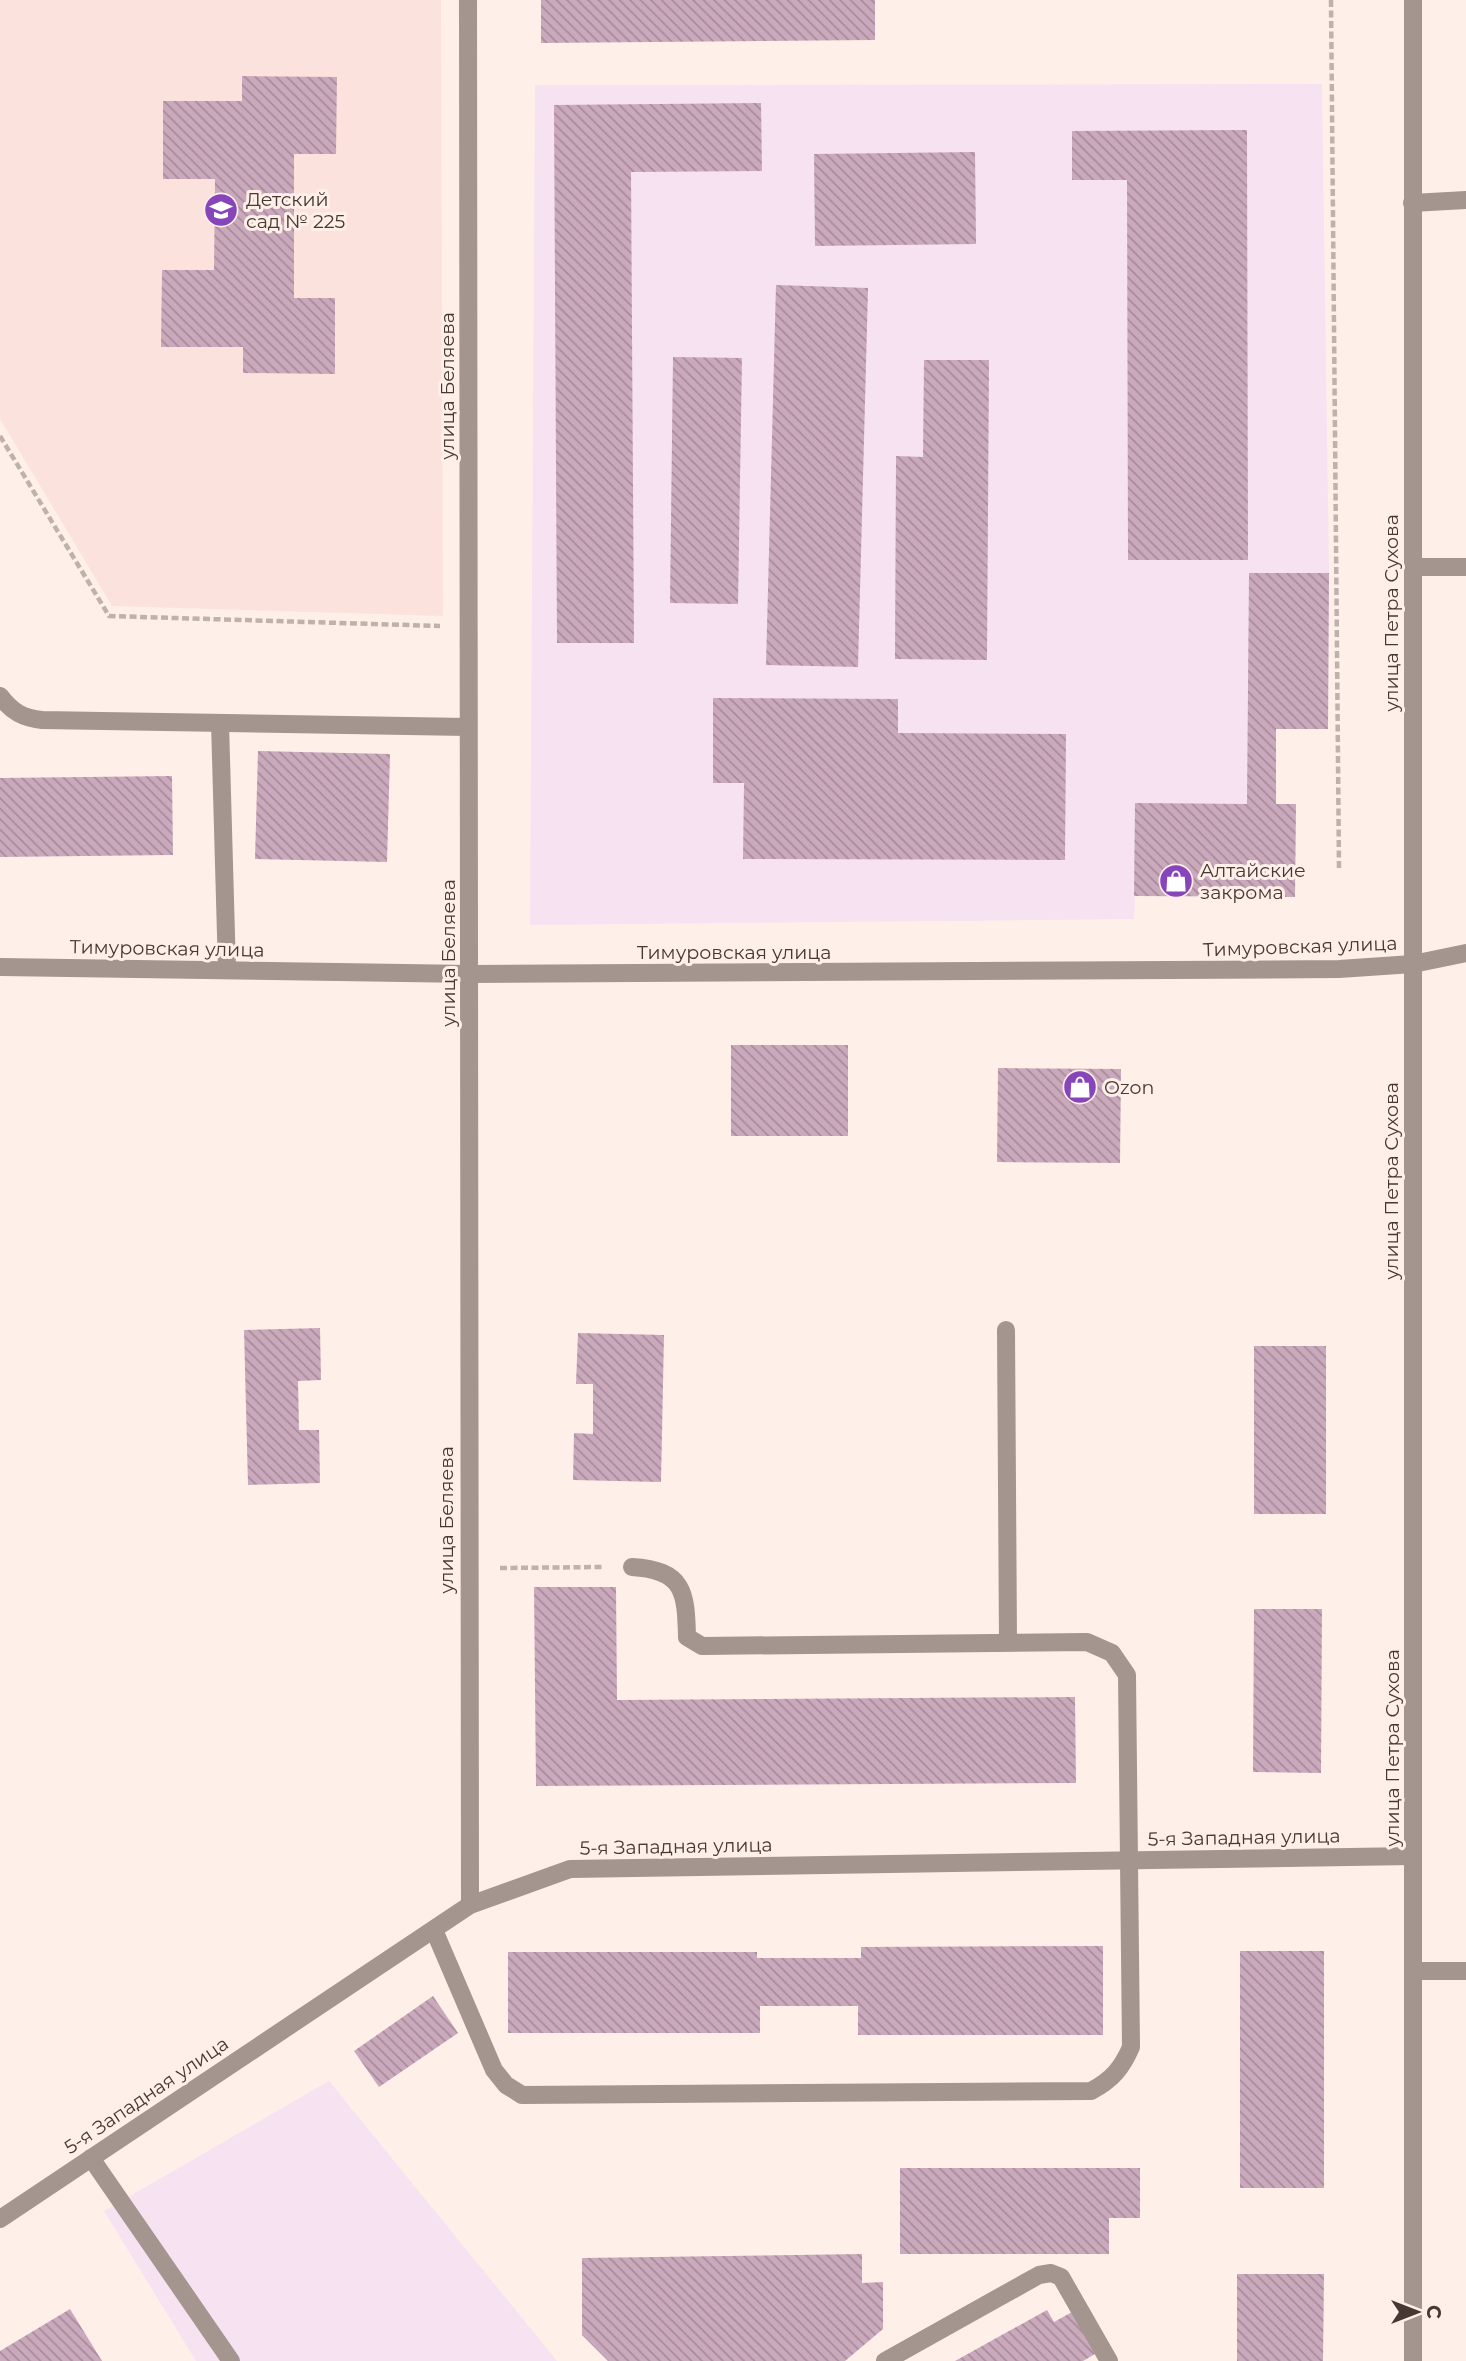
<svg xmlns="http://www.w3.org/2000/svg" width="1466" height="2361" font-family="Montserrat,sans-serif">
  <style>
    .industrial { fill: #f6e2f1 }
    .education { fill: #fce2dc }
    .building { fill: url(#building-back-hatch) }
    .lines { fill: none; stroke-linecap: round; stroke-linejoin: round }
    .path { stroke: #c0b1ab; stroke-width: 4.5; stroke-dasharray: 7 3.5; stroke-linecap: butt }
    .minor { stroke: #a4958e; stroke-width: 18 }
    .labels { text-anchor: middle; stroke-width: 6; stroke-linejoin: round; paint-order: stroke }
    .poi-label { font-size: 19px; fill: #473833; stroke: #ffefe9; text-anchor: start }
    .street-label { font-size: 19px; fill: #473833; stroke: #ffefe9 }
  </style>
  <defs>
    <pattern id="building-back-hatch" width="6" height="6" patternUnits="userSpaceOnUse" patternTransform="scale(1.75)"><rect width="6" height="6" fill="#cba9bd"/><path d="M-1 5l2 2M0 0l6 6M5-1l2 2" fill="none" stroke="#a78b9a"/></pattern>
  </defs>
  <rect width="100%" height="100%" fill="#ffefe9"/>
  <g class="industrial">
    <polygon points="1322,84 1329,573 1328,729 1276,729 1276,804 1296,804 1295,897 1135,896 1134,919 530,925 535,85"/>
    <polygon points="329,2081 557,2361 196,2361 104,2211"/>
  </g>
  <polygon class="education" points="0,0 441,0 443,616 112,606 0,419"/>
  <g class="building">
    <polygon points="541,0 875,0 875,40 541,43"/>
    <polygon points="242,76 337,77 336,154 294,154 294,298 335,298 335,374 243,373 243,347 161,347 162,270 214,270 215,179 163,179 163,101 242,101"/>
    <polygon points="761,103 762,171 631,172 634,643 557,643 554,105"/>
    <polygon points="1247,130 1248,560 1128,560 1127,180 1072,180 1072,131"/>
    <polygon points="975,152 976,244 815,246 814,154"/>
    <polygon points="776,285 868,288 858,667 766,665"/>
    <polygon points="673,357 742,358 738,604 670,603"/>
    <polygon points="924,360 989,360 987,660 895,659 896,456 923,457"/>
    <polygon points="1249,573 1329,573 1328,729 1276,729 1276,804 1296,804 1295,897 1134,896 1135,803 1247,804"/>
    <polygon points="713,698 898,699 898,733 1066,734 1065,860 743,859 744,783 713,783"/>
    <polygon points="258,751 390,754 387,862 255,859"/>
    <polygon points="172,776 173,855 0,857 0,778"/>
    <rect x="731" y="1045" width="117" height="91"/>
    <polygon points="998,1068 1121,1069 1120,1163 997,1162"/>
    <polygon points="320,1328 321,1380 298,1381 299,1430 319,1430 320,1483 248,1485 244,1330"/>
    <polygon points="578,1333 664,1335 661,1482 573,1480 574,1433 593,1434 593,1384 576,1384"/>
    <rect x="1254" y="1346" width="72" height="168"/>
    <polygon points="534,1587 616,1587 617,1700 1075,1697 1076,1783 536,1786"/>
    <polygon points="1254,1609 1322,1609 1321,1773 1253,1772"/>
    <polygon points="1103,1946 1103,2035 858,2035 858,2006 760,2006 760,2033 508,2033 508,1952 757,1952 757,1958 861,1958 861,1947"/>
    <rect x="1240" y="1951" width="84" height="237"/>
    <polygon points="433,1996 458,2033 379,2087 354,2051"/>
    <polygon points="900,2168 1140,2168 1140,2218 1109,2218 1109,2254 900,2254"/>
    <polygon points="862,2254 862,2283 883,2282 883,2329 845,2361 608,2361 582,2335 582,2258"/>
    <polygon points="1237,2274 1324,2274 1323,2361 1237,2361"/>
    <polygon points="70,2309 102,2361 0,2361 0,2351"/>
    <polygon points="1047,2310 1054,2322 1072,2312 1095,2354 1083,2361 955,2361"/>
  </g>
  <g class="lines">
    <g class="path">
      <polyline points="1331,0 1339,869"/>
      <polyline points="0,436 109,616 440,626"/>
      <polyline points="500,1568 603,1567"/>
    </g>
    <g class="minor">
      <polyline points="468,0 470,1905"/>
      <polyline points="1413,0 1413,2361"/>
      <polyline points="1412,203 1466,200"/>
      <polyline points="1412,567 1466,567"/>
      <path d="M0 696C12 712 23 718 42 720L468 727"/>
      <polyline points="220,723 227,970"/>
      <polyline points="0,967 470,974 1339,969 1413,964 1466,953"/>
      <polyline points="1006,1330 1008,1642"/>
      <path d="M434 1930 494 2070 506 2085 522 2095 1091 2091C1112 2080 1122 2068 1131 2047L1127 1675 1112 1653 1087 1642 702 1646 687 1637C686 1592 684 1570 632 1567"/>
      <polyline points="1413,1971 1466,1971"/>
      <polyline points="91,2158 231,2361"/>
      <polyline points="0,2219 470,1905 570,1869 1413,1856"/>
      <polyline points="885,2361 1039,2275 1051,2273 1061,2277 1109,2361"/>
    </g>
  </g>
  <defs>
    <g id="school-disc" transform="scale(1.75)"><circle r="9.5" fill="#8745ba" stroke="#ffefe9"/><path d="M0-5L7-2L0 1L-7-2ZM-4 1L0 2.5L4 1V4Q0 6-4 4Z" fill="#fff"/></g>
    <g id="shop-disc" transform="scale(1.75)"><circle r="9.5" fill="#8745ba" stroke="#ffefe9"/><path d="M-5-2.5h2.3a2.7 3.5 0 0 1 5.4 0H5L5.5 6h-11ZM-1.5-2.5h3a1.5 2.3 0 0 0-3 0Z" fill="#fff"/></g>
  </defs>
  <g fill-rule="evenodd">
    <use href="#school-disc" x="221" y="210"/>
    <use href="#shop-disc" x="1176" y="881"/>
    <use href="#shop-disc" x="1080" y="1087"/>
  </g>
  <g class="labels">
    <g class="poi-label">
      <text x="246" y="206">Детский<tspan x="246" dy="22">сад № 225</tspan></text>
      <text x="1200" y="877">Алтайские<tspan x="1200" dy="22">закрома</tspan></text>
      <text x="1104" y="1094">Ozon</text>
    </g>
    <g class="street-label">
      <text transform="translate(447 386) rotate(-90)" y="7">улица Беляева</text>
      <text transform="translate(1391 613) rotate(-90)" y="7">улица Петра Сухова</text>
      <text transform="translate(1300 946) rotate(-2)" y="7">Тимуровская улица</text>
      <text transform="translate(167 948) rotate(1)" y="7">Тимуровская улица</text>
      <text x="734" y="959">Тимуровская улица</text>
      <text transform="translate(448 953) rotate(-90)" y="7">улица Беляева</text>
      <text transform="translate(1391 1181) rotate(-90)" y="7">улица Петра Сухова</text>
      <text transform="translate(446 1520) rotate(-90)" y="7">улица Беляева</text>
      <text transform="translate(1392 1748) rotate(-90)" y="7">улица Петра Сухова</text>
      <text transform="translate(1244 1837) rotate(-1)" y="7">5-я Западная улица</text>
      <text transform="translate(676 1846) rotate(-1)" y="7">5-я Западная улица</text>
      <text transform="translate(146 2095) rotate(-34)" y="7">5-я Западная улица</text>
    </g>
  </g>
  <g transform="translate(1417 2312) rotate(90)" stroke="#ffefe9" stroke-width="5" paint-order="stroke">
  <path d="M0-5L12 26L0 18L-12 26Z" fill="#473833"/>
  <text y="-10" font-size="19" font-weight="bold" text-anchor="middle" fill="#473833">С</text>
  </g>
</svg>
